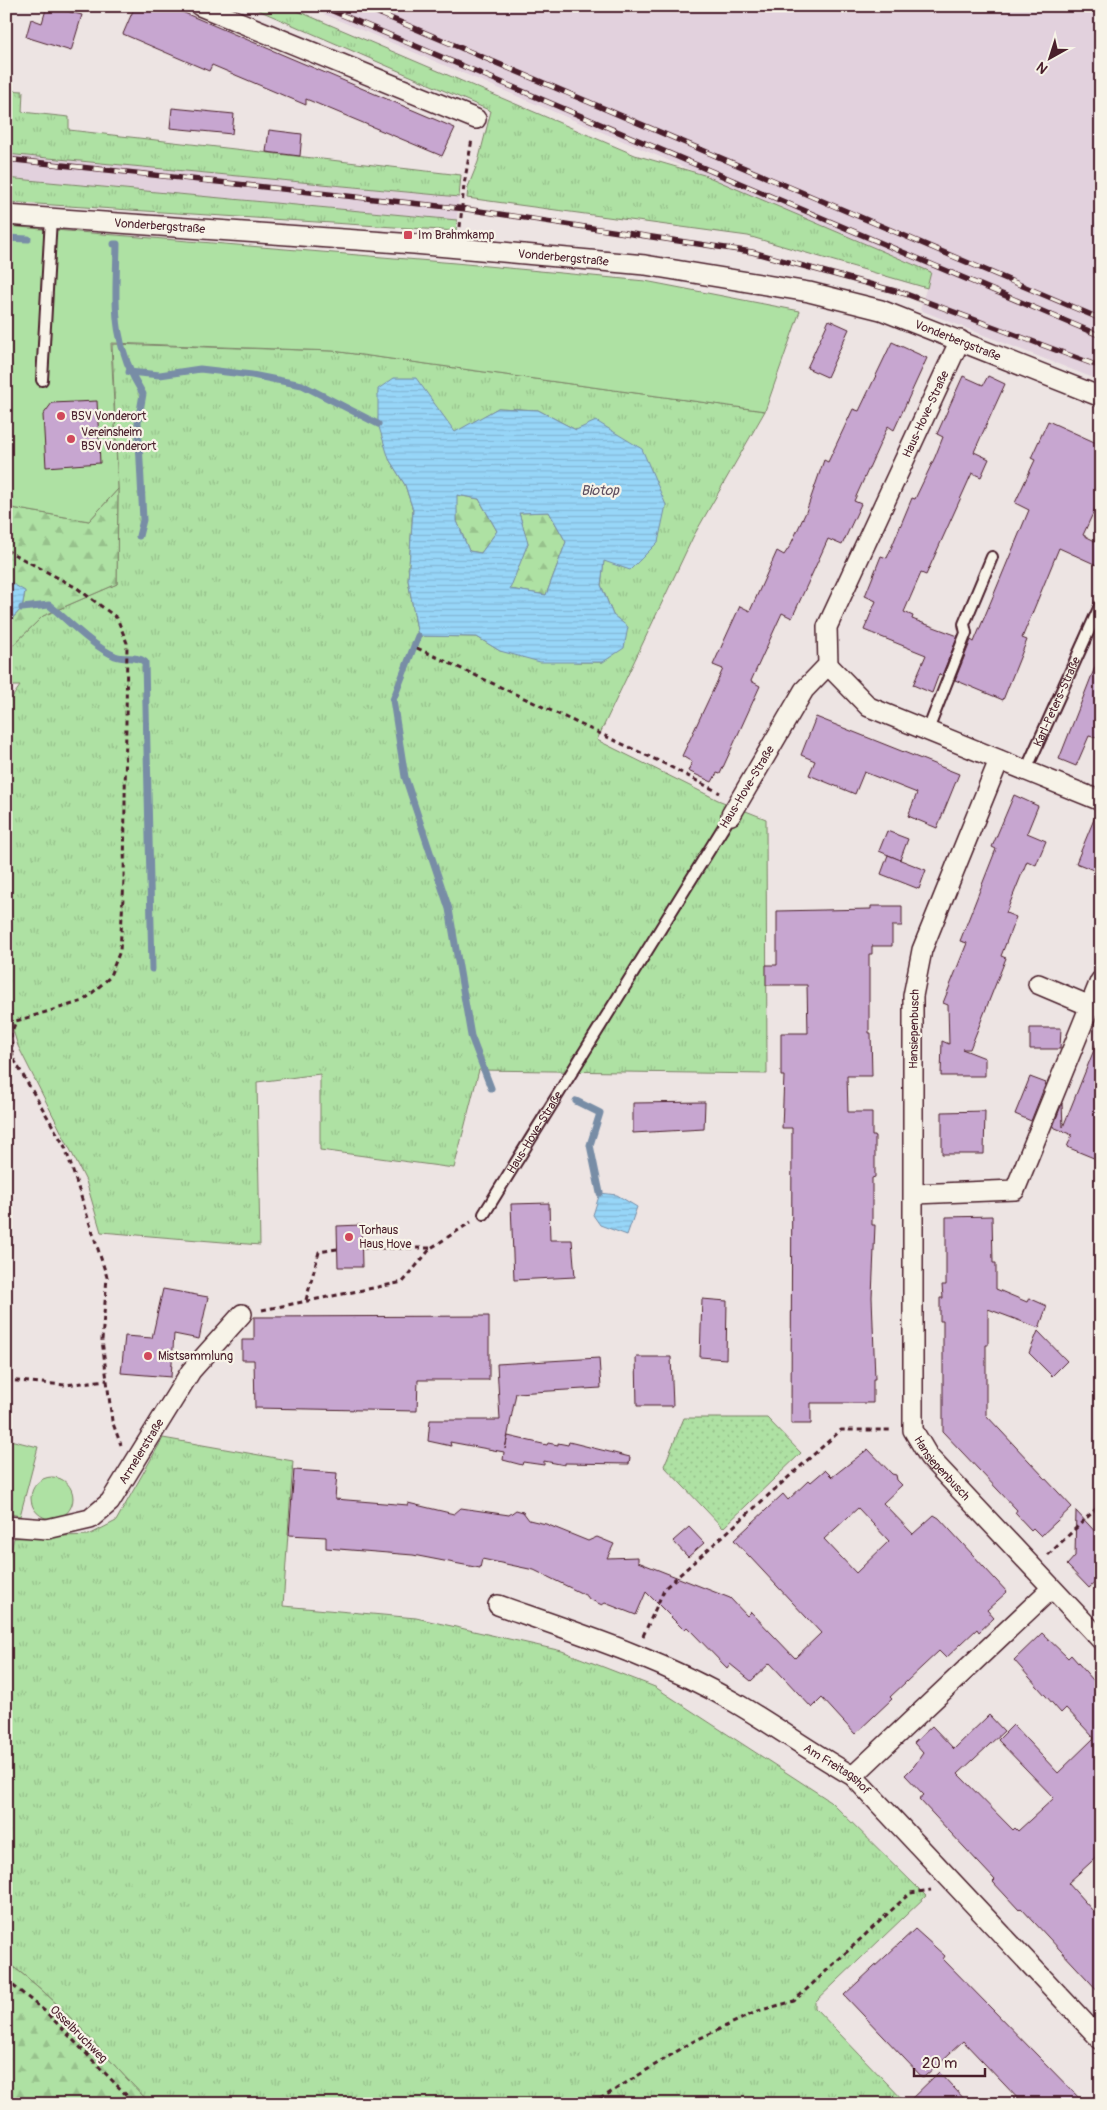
<svg xmlns="http://www.w3.org/2000/svg" width="1107" height="2110" font-family="Pangolin,sans-serif">
  <style>
    .built { fill: #e2d1dd }
    .grass { fill: url(#grass-tufts); stroke: #7c8067; fill-rule: evenodd }
    .forest { fill: url(#forest-firs); stroke: #7c8067 }
    .park { fill: url(#park-dots); stroke: #7c8067 }
    .garden { fill: #aee1a3; stroke: #7c8067 }
    .water { fill: url(#water-rules); stroke: #788da6; fill-rule: evenodd }
    .lines { fill: none; stroke-linecap: round; stroke-linejoin: round }
    .stream { stroke: #788da6; stroke-width: 7 }
    .building { fill: #c7a6d0; stroke: #4a1f2b; fill-rule: evenodd }
    .lane-casing { stroke: #4a1f2b; stroke-width: 14 }
    .street-casing { stroke: #4a1f2b; stroke-width: 22 }
    .path { stroke: #4a1f2b; stroke-width: 3; stroke-dasharray: 5 4; stroke-linecap: butt }
    .lane { stroke: #f7f3e8; stroke-width: 10 }
    .street { stroke: #f7f3e8; stroke-width: 19 }
    .rail-casing { stroke: #4a1f2b; stroke-width: 5.5 }
    .rail { stroke: #f7f3e8; stroke-width: 4; stroke-dasharray: 11; stroke-linecap: butt }
    .poi-dot { fill: #d1495b; stroke: #f7f3e8; stroke-width: 2 }
    .labels { text-anchor: middle; stroke-width: 4.5; stroke-linejoin: round; paint-order: stroke }
    .street-label { font-size: 12px; fill: #4a1f2b; stroke: #f7f3e8 }
    .poi-label { font-size: 12px; fill: #4a1f2b; stroke: #f7f3e8; text-anchor: start }
    .water-label { font-size: 14px; font-style: italic; fill: #5d4d5e; stroke: #f7f3e8 }
  </style>
  <defs>
    <pattern id="grass-tufts" width="24" height="20" patternUnits="userSpaceOnUse" patternTransform="scale(1.25)"><rect width="24" height="20" fill="#aee1a3"/><path d="M3 7l-1-3M5 7V3M7 7l1-3M15 17l-1-3M17 17v-4M19 17l1-3" fill="none" stroke="#97c18c"/></pattern>
    <pattern id="forest-firs" width="22" height="20" patternUnits="userSpaceOnUse" patternTransform="scale(1.25)"><rect width="22" height="20" fill="#aee1a3"/><path d="M5 1l3.5 6h-7zM16 11l3.5 6h-7z" fill="#97c18c"/></pattern>
    <pattern id="park-dots" width="8" height="8" patternUnits="userSpaceOnUse" patternTransform="scale(1.25)"><rect width="8" height="8" fill="#aee1a3"/><path d="M2 2h.1M6 6h.1" fill="none" stroke="#97c18c" stroke-width="1.8" stroke-linecap="round"/></pattern>
    <pattern id="water-rules" width="6" height="5" patternUnits="userSpaceOnUse" patternTransform="scale(1.25)"><rect width="6" height="5" fill="#97d6f8"/><path d="M0 2.5h6" fill="none" stroke="#84b7d5"/></pattern>
  </defs>
  <rect width="100%" height="100%" fill="#ede4e3"/>
  <filter id="ink" filterUnits="userSpaceOnUse"><feTurbulence type="fractalNoise" baseFrequency=".02" numOctaves="2"/><feDisplacementMap in="SourceGraphic" scale="10" xChannelSelector="R" yChannelSelector="G"/><feConvolveMatrix kernelMatrix="1 2 1 2 8 2 1 2 1" color-interpolation-filters="sRGB"/></filter>
  <g filter="url(#ink)">
    <g class="built">
      <polygon points="305,6 1101,6 1101,381 920,310 931,272"/>
      <polygon points="6,154 459,197 457,220 6,178"/>
    </g>
    <g class="grass">
      <polygon points="249,6 286,6 635,155 704,175 931,272 927,288 748,236 467,198 468,187 478,162 491,111"/>
      <polygon points="6,90 23,91 22,112 69,117 69,130 461,175 459,197 6,154"/>
      <polygon points="6,178 457,220 456,231 6,202"/>
      <path d="M112 344 333 351 765 411 693 537 597 740 718 800 766 819 767 1074 479 1070 454 1168 320 1150V1074L257 1082 260 1245 101 1232 86 1181 18 1046 6 1009V706L20 686H6V652L43 616 117 584 118 489ZM498 408 538 410 576 430 604 560 601 585 613 615 603 662H576L500 651 477 637 418 636 408 580 413 510 405 485 389 459 438 409 455 433Z"/>
      <path d="M163 1438 293 1461 283 1606 416 1618 562 1651 655 1687 830 1801 926 1896 815 2002V2008L907 2104H151C104 2057 62 2000 6 1962V1569L14 1538 89 1535 116 1521Z"/>
    </g>
    <g class="forest">
      <polygon points="118,489 117,584 43,616 6,652 6,625 22,608 25,592 6,580 6,507 89,521"/>
      <polygon points="456,495 479,499 497,531 481,553 469,551 457,521"/>
      <polygon points="549,512 566,542 546,595 509,589 528,543 519,513"/>
      <path d="M6 1962C62 2000 104 2057 151 2104H6Z"/>
    </g>
    <polygon class="park" points="684,1418 767,1418 801,1453 723,1528 664,1466"/>
    <g class="garden">
      <polygon points="6,226 455,263 645,281 800,311 765,411 333,351 111,343 118,489 89,521 6,507"/>
      <polygon points="6,1439 38,1447 20,1516 6,1513"/>
      <circle cx="52" cy="1498" r="21"/>
    </g>
    <g class="water">
      <path d="M394 378H416L455 432 498 408 538 410 576 430 596 421 642 449 666 505 658 542 630 570 604 561 601 585 613 615 628 627 624 648 603 662H540L500 651 477 637 418 636 408 580 413 510 405 485 389 459 378 424V389ZM457 495 479 499 497 531 481 553 469 551 457 521ZM549 512 566 542 546 595 510 589 528 543 519 513Z"/>
      <polygon points="6,580 25,591 22,608 6,625"/>
      <polygon points="600,1193 617,1195 637,1207 627,1235 600,1225 593,1215"/>
    </g>
    <g class="lines">
      <g class="stream">
        <polyline points="6,238 28,239"/>
        <path d="M114 244H117C116 303 110 341 143 394L138 422 143 520 139 536"/>
        <polyline points="129,372 160,375 200,369 252,375 302,385 378,424"/>
        <path d="M22 608 49 605C69 621 91 645 115 656 125 660 136 655 145 662L152 969"/>
        <polyline points="418,636 393,700 405,777 449,909 471,1036 491,1088"/>
        <polyline points="576,1101 600,1113 590,1145 600,1193"/>
      </g>
    </g>
    <g class="building">
      <polygon points="47,6 82,15 71,51 26,37 31,19 42,23"/>
      <polygon points="135,6 168,6 455,128 442,156 306,99 306,105 212,65 209,71 123,34"/>
      <polygon points="172,108 234,114 232,134 170,128"/>
      <polygon points="269,130 302,134 300,156 266,152"/>
      <polygon points="829,320 849,329 827,377 807,368"/>
      <polygon points="892,342 927,358 894,430 888,426 854,501 861,504 842,545 828,539 792,618 782,613 751,681 760,686 720,774 717,773 712,782 688,771 692,762 682,756 723,669 713,665 740,606 750,611 777,551 784,555 790,546 806,512 824,460 828,462 853,409 859,411"/>
      <polygon points="963,376 983,385 988,376 1005,384 974,452 989,459 981,477 972,473 926,575 921,573 904,612 913,616 912,619 958,636 942,675 939,674 932,693 913,685 926,655 864,630 876,601 865,596 881,556 887,558 912,498 915,499 935,457 943,437 937,434"/>
      <polygon points="97,401 100,463 46,467 43,415 52,403"/>
      <polygon points="1048,421 1101,445 1101,496 1083,535 1101,544 1101,567 1059,548 1022,638 1027,640 1003,700 955,680 971,640 974,642 1029,510 1015,503 1035,460 1031,458"/>
      <polygon points="1099,657 1101,739 1089,736 1076,766 1059,759"/>
      <polygon points="816,717 959,774 937,828 908,816 917,793 864,772 855,794 809,775 815,761 801,755"/>
      <polygon points="1014,795 1038,806 1027,833 1046,841 1036,865 1027,861 1006,913 1016,917 1001,956 1006,958 970,1049 962,1049 985,1058 985,1076 941,1076 942,1041 949,1044 948,1005 943,1003 967,943 960,941 996,849 992,847"/>
      <polygon points="1097,812 1101,812 1101,873 1076,863"/>
      <polygon points="887,831 908,839 900,860 879,851"/>
      <polygon points="888,855 926,870 919,889 881,874"/>
      <polygon points="871,906 902,906 902,926 892,926 892,946 872,946 872,954 869,954 869,1033 871,1033 872,1076 847,1076 848,1112 872,1112 872,1136 875,1136 875,1177 872,1178 872,1225 875,1225 872,1297 875,1379 873,1379 873,1403 811,1403 811,1424 791,1424 792,1128 782,1128 784,1076 781,1076 781,1033 808,1033 807,985 766,985 766,965 777,965 777,911 871,909"/>
      <polygon points="1030,1028 1061,1028 1060,1049 1030,1049"/>
      <polygon points="1100,1035 1101,1035 1101,1161 1067,1147 1072,1135 1053,1127 1062,1103 1063,1127"/>
      <polygon points="1030,1077 1046,1083 1031,1121 1015,1114"/>
      <polygon points="705,1102 704,1129 633,1133 633,1103"/>
      <polygon points="985,1111 984,1154 942,1154 942,1112"/>
      <polygon points="549,1203 550,1240 572,1240 575,1277 514,1280 511,1204"/>
      <polygon points="992,1216 993,1263 996,1263 996,1289 1027,1302 1029,1298 1047,1306 1039,1328 988,1309 988,1345 986,1345 986,1415 1072,1507 1041,1536 1033,1528 1031,1530 1015,1513 1017,1510 943,1432 943,1321 940,1321 940,1298 943,1298 942,1285 946,1285 946,1217"/>
      <polygon points="361,1225 362,1267 338,1267 337,1226"/>
      <polygon points="163,1289 208,1297 199,1339 174,1334 171,1377 121,1373 125,1336 152,1338"/>
      <polygon points="702,1299 727,1301 726,1359 700,1357"/>
      <polygon points="489,1316 489,1380 418,1380 417,1411 255,1408 254,1360 242,1360 242,1340 254,1340 254,1317"/>
      <polygon points="1038,1331 1067,1361 1052,1376 1029,1353"/>
      <polygon points="636,1357 671,1357 673,1406 637,1406"/>
      <polygon points="599,1358 601,1388 516,1393 505,1449 508,1436 547,1445 548,1443 558,1445 558,1443 568,1445 569,1442 630,1457 629,1464 565,1463 565,1465 544,1461 544,1465 523,1462 522,1465 503,1460 504,1452 450,1442 451,1446 428,1441 430,1420 500,1420 497,1364"/>
      <path d="M868 1449 892 1474 896 1475 897 1480 902 1485 883 1503 913 1534 934 1515 939 1518 1007 1592 987 1610 994 1618 979 1632 977 1629 946 1658 939 1651 890 1697 892 1699 855 1734 822 1698 812 1708 770 1663 751 1681 730 1664 727 1668 687 1627 684 1630 646 1592 636 1615 605 1603 602 1605 589 1599 587 1596 534 1570 482 1559 480 1568 413 1555 326 1548V1537L289 1535 294 1470 337 1473 335 1499 408 1505V1503L454 1514 461 1508 509 1515 516 1510 523 1512 529 1520 546 1524 588 1541 597 1537 614 1544 607 1558 638 1557V1562L730 1598 747 1616 751 1612 795 1658 821 1633 734 1540 783 1494 788 1500 809 1480 811 1482 825 1470 832 1477ZM858 1508 889 1541 856 1573 824 1539Z"/>
      <polygon points="1076,1511 1101,1538 1101,1577 1089,1588 1067,1565 1075,1556"/>
      <polygon points="689,1527 704,1543 688,1557 673,1541"/>
      <polygon points="1042,1633 1068,1658 1071,1655 1101,1689 1101,1853 1068,1883 1101,1920 1101,1994 1021,1908 1019,1910 993,1882 995,1880 919,1799 924,1795 905,1775 914,1766 923,1753 914,1743 932,1726 954,1749 989,1715 1004,1731 958,1774 1013,1830 1015,1828 1018,1831 1054,1798 998,1740 1013,1725 1058,1773 1094,1738 1066,1708 1061,1713 1014,1660"/>
      <polygon points="915,1929 945,1956 943,1959 1085,2104 1023,2104 963,2041 923,2078 844,1995"/>
      <polygon points="939,2072 969,2104 906,2104"/>
    </g>
    <g class="lines">
      <g class="lane-casing">
        <g id="lane">
          <polyline points="42,380 51,218"/>
          <polyline points="928,730 966,633 964,624 992,557"/>
          <path id="s1" d="M1026 770 1100 606"/>
          <path id="s2" d="M484 1214 731 815"/>
        </g>
      </g>
      <g class="street-casing">
        <g id="street">
          <polyline points="200,6 476,119"/>
          <path id="s3" d="M6 215 414 244 645 265 809 292 881 310 1101 397"/>
          <polyline points="828,665 869,707 1101,801"/>
          <path id="s4" d="M999 760 922 950 913 996V1430L929 1457 1101 1640"/>
          <path id="s5" d="M731 815 804 690 828 665 827 627 960 340"/>
          <polyline points="1038,984 1090,1006"/>
          <polyline points="914,1194 1015,1190 1100,981"/>
          <path id="s6" d="M6 1526 47 1529 90 1519 110 1502 191 1371 242 1314"/>
          <path id="s7" d="M498 1605C578 1633 660 1659 734 1702 774 1725 812 1753 853 1776L1101 2040"/>
          <polyline points="853,1776 1051,1589"/>
        </g>
      </g>
      <g class="path">
        <polyline points="460,227 464,185 472,139"/>
        <polyline points="6,550 77,588 117,618 127,643 124,880 120,951 109,978 83,1001 16,1021 11,1034 13,1058 65,1147 107,1277 102,1340 112,1421 121,1445"/>
        <polyline points="417,648 665,764 720,793"/>
        <polyline points="362,1248 430,1248"/>
        <polyline points="306,1300 319,1252 337,1249"/>
        <polyline points="262,1310 403,1282 431,1248 471,1222"/>
        <polyline points="6,1380 65,1385 107,1380"/>
        <polyline points="1048,1555 1101,1504"/>
        <polyline points="643,1636 665,1588 841,1430 893,1430"/>
        <polyline points="6,1980 46,2012 135,2104"/>
        <polyline points="592,2104 692,2042 758,2011 794,2001 910,1893 931,1890"/>
      </g>
      <use href="#lane" class="lane"/>
      <use href="#street" class="street"/>
      <g class="rail-casing">
        <g id="rail">
          <polyline points="321,6 1101,336"/>
          <polyline points="362,6 1101,319"/>
          <polyline points="6,159 466,209 752,252 906,294 1101,367"/>
        </g>
      </g>
      <use href="#rail" class="rail"/>
    </g>
  </g>
  <g class="poi-dot">
    <rect x="403" y="230" width="10" height="10" rx="2.5"/>
    <circle cx="61" cy="416" r="5"/>
    <circle cx="71" cy="439" r="5"/>
    <circle cx="349" cy="1237" r="5"/>
    <circle cx="148" cy="1356" r="5"/>
  </g>
  <g class="labels">
    <g class="street-label">
      <text dy="4" stroke="none"><textPath href="#s3" startOffset="154">Vonderbergstraße</textPath></text>
      <text dy="4" stroke="none"><textPath href="#s3" startOffset="559">Vonderbergstraße</textPath></text>
      <text dy="4" stroke="none"><textPath href="#s3" startOffset="964">Vonderbergstraße</textPath></text>
      <text dy="4" stroke="none"><textPath href="#s5" startOffset="452">Haus-Hove-Straße</textPath></text>
      <text dy="4" stroke="none"><textPath href="#s1" startOffset="75">Karl-Peters-Straße</textPath></text>
      <text transform="translate(747 787) rotate(-59)" y="4">Haus-Hove-Straße</text>
      <text transform="translate(914 1029) rotate(-89)" y="4">Hansiepenbusch</text>
      <text dy="4" stroke="none"><textPath href="#s2" startOffset="96">Haus-Hove-Straße</textPath></text>
      <text dy="4" stroke="none"><textPath href="#s6" startOffset="171">Armelerstraße</textPath></text>
      <text dy="4" stroke="none"><textPath href="#s4" startOffset="734">Hansiepenbusch</textPath></text>
      <text dy="4" stroke="none"><textPath href="#s7" startOffset="379">Am Freitagshof</textPath></text>
      <text transform="translate(79 2034) rotate(45)" y="4">Osselbruchweg</text>
    </g>
    <g class="poi-label">
      <text x="418" y="239">Im Brahmkamp</text>
      <text x="71" y="420">BSV Vonderort</text>
      <text x="81" y="436">Vereinsheim<tspan x="81" dy="14">BSV Vonderort</tspan></text>
      <text x="359" y="1234">Torhaus<tspan x="359" dy="14">Haus Hove</tspan></text>
      <text x="158" y="1360">Mistsammlung</text>
    </g>
    <g class="water-label">
      <text x="600" y="495">Biotop</text>
    </g>
  </g>
  <rect width="1107" height="2110" fill="none" stroke="#f7f3e8" stroke-width="25"/>
  <rect x="12" y="12" width="1082" height="2085" fill="none" stroke="#4a1f2b" stroke-width="2" filter="url(#ink)"/>
  <g transform="translate(1050 58) rotate(219)" stroke="#f7f3e8" stroke-width="4" paint-order="stroke">
  <path d="M0-4L9 19L0 12L-9 19Z" fill="#4a1f2b"/>
  <text y="-8" font-size="14" font-weight="bold" text-anchor="middle" fill="#4a1f2b">N</text>
  </g>
  <path d="M914 2068v8h71v-8" fill="none" stroke="#4a1f2b" stroke-width="2.5"/>
  <text x="922" y="2068" font-size="15" fill="#4a1f2b" stroke="#f7f3e8" stroke-width="4" paint-order="stroke">20 m</text>
</svg>
